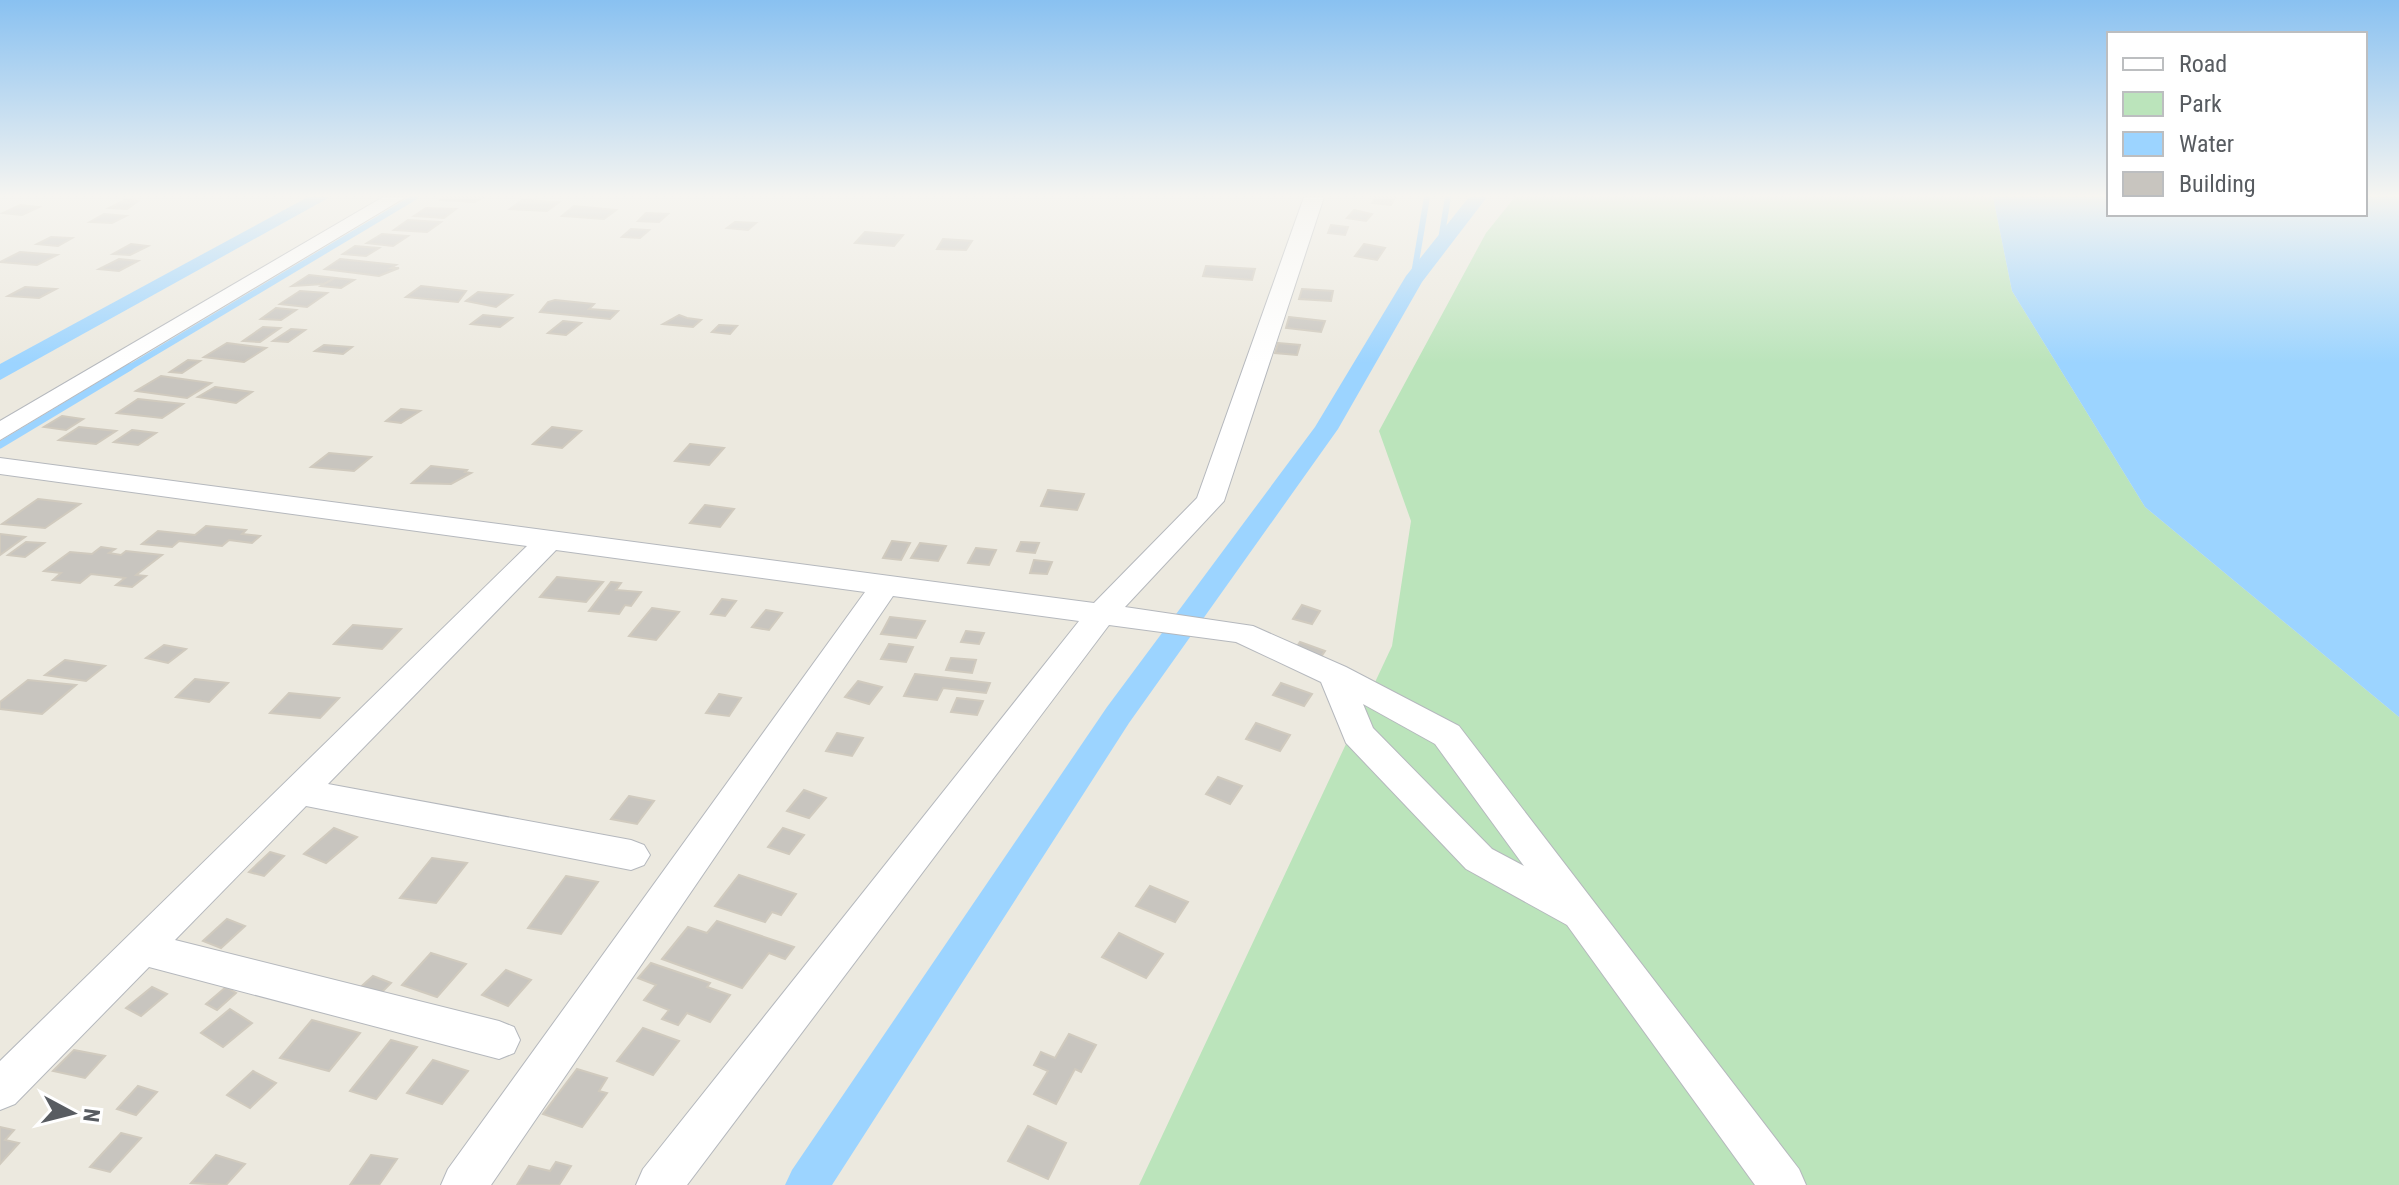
<svg xmlns="http://www.w3.org/2000/svg" width="2399" height="1185" font-family="'Roboto Condensed',sans-serif">
  <style>
    .green { fill: #bbe4bb }
    .water { fill: #9cd4ff }
    .lines { fill: none; stroke-linecap: round; stroke-linejoin: round }
    .stream-far1 { stroke: #9cd4ff; stroke-width: 6 }
    .stream { stroke: #9cd4ff; stroke-width: 7 }
    .canal { fill: #9cd4ff; fill-rule: evenodd }
    .building { fill: #c8c5bf; stroke: #d0cabe; stroke-width: 2 }
    .minor-casing { stroke: #b5b8bd; stroke-width: 2 }
    .minor { fill: #fff; fill-rule: evenodd }
  </style>
  <rect width="100%" height="100%" fill="#ece9df"/>
  <polygon class="green" points="1515,197 1993,197 2012,291 2145,507 2399,717 2399,1185 1139,1185 1392,646 1411,521 1379,431 1486,233"/>
  <polygon class="water" points="1993,197 2109,197 2109,214 2365,214 2365,197 2399,197 2399,717 2145,507 2012,291"/>
  <g class="lines">
    <g class="stream-far1">
      <polyline points="1440,246 1448,197"/>
      <polyline points="1413,280 1427,197"/>
      <polyline points="127,369 415,197"/>
    </g>
    <polyline class="stream" points="0,445 130,367"/>
    <g class="canal">
      <polygon points="308,197 330,197 0,380 0,364"/>
      <polygon points="1469,197 1487,197 1422,282 1338,429 1129,723 832,1185 785,1185 792,1170 1107,707 1315,427 1406,276"/>
    </g>
  </g>
  <g class="building">
    <polygon points="446,197 483,197 475,202 441,200"/>
    <polygon points="1375,197 1395,197 1391,205 1372,203"/>
    <polygon points="125,200 138,201 127,209 109,208"/>
    <polygon points="522,200 559,202 547,211 510,209"/>
    <polygon points="20,205 39,207 22,215 3,213"/>
    <polygon points="574,206 616,210 604,219 562,216"/>
    <polygon points="426,208 456,209 444,218 414,216"/>
    <polygon points="1354,210 1372,214 1366,221 1347,218"/>
    <polygon points="646,213 668,214 659,222 638,221"/>
    <polygon points="104,214 126,216 112,223 90,222"/>
    <polygon points="408,220 441,222 427,232 394,230"/>
    <polygon points="735,222 756,223 748,230 727,228"/>
    <polygon points="1331,225 1348,227 1345,235 1328,233"/>
    <polygon points="631,229 649,230 640,238 622,237"/>
    <polygon points="865,232 903,235 894,246 855,243"/>
    <polygon points="382,234 408,236 393,246 367,243"/>
    <polygon points="51,237 72,238 58,246 37,244"/>
    <polygon points="943,239 972,241 966,250 937,249"/>
    <polygon points="131,244 148,246 130,255 113,254"/>
    <polygon points="1364,244 1385,248 1377,260 1355,256"/>
    <polygon points="355,246 379,248 366,256 343,254"/>
    <polygon points="20,252 57,255 37,265 0,262"/>
    <polygon points="119,259 138,261 119,271 99,269"/>
    <polygon points="340,259 396,265 391,268 399,268 379,276 325,269"/>
    <polygon points="1206,266 1255,269 1252,280 1203,276"/>
    <polygon points="309,275 335,278 324,284 292,286"/>
    <polygon points="335,278 354,280 341,288 321,286"/>
    <polygon points="421,286 466,291 458,302 406,297"/>
    <polygon points="25,287 56,289 39,298 8,296"/>
    <polygon points="1302,289 1333,291 1331,301 1299,299"/>
    <polygon points="300,291 327,293 307,307 280,304"/>
    <polygon points="478,292 512,295 496,307 466,301"/>
    <polygon points="555,300 594,304 589,309 618,311 610,319 540,312 548,302"/>
    <polygon points="276,308 296,310 281,320 261,319"/>
    <polygon points="483,315 512,318 500,327 471,324"/>
    <polygon points="679,315 687,318 701,320 693,327 663,324"/>
    <polygon points="1289,317 1325,321 1321,332 1286,328"/>
    <polygon points="563,321 581,323 566,335 548,333"/>
    <polygon points="719,325 737,326 730,334 712,332"/>
    <polygon points="263,327 280,328 260,342 243,341"/>
    <polygon points="291,329 305,330 288,342 273,341"/>
    <polygon points="227,343 266,348 244,362 204,357"/>
    <polygon points="1278,343 1300,345 1297,355 1275,353"/>
    <polygon points="324,345 352,347 343,354 315,351"/>
    <polygon points="188,360 200,361 182,373 170,372"/>
    <polygon points="161,376 211,383 187,398 136,391"/>
    <polygon points="215,387 252,392 236,403 198,397"/>
    <polygon points="138,399 183,404 162,418 117,413"/>
    <polygon points="401,409 420,411 401,423 386,421"/>
    <polygon points="62,416 83,419 66,430 44,427"/>
    <polygon points="79,427 116,431 96,444 59,440"/>
    <polygon points="552,427 581,431 562,448 533,444"/>
    <polygon points="132,430 156,433 138,445 114,442"/>
    <polygon points="690,444 724,448 709,465 675,461"/>
    <polygon points="329,453 371,457 354,471 311,467"/>
    <polygon points="431,466 467,470 465,472 471,473 451,484 412,483"/>
    <polygon points="1048,490 1084,494 1077,510 1041,506"/>
    <polygon points="38,499 80,504 45,528 2,524"/>
    <polygon points="705,505 734,509 720,527 690,523"/>
    <polygon points="206,526 246,530 242,534 260,536 252,543 229,540 222,546 179,541 172,547 142,544 158,531 195,535"/>
    <polygon points="0,534 25,537 0,555"/>
    <polygon points="892,541 910,543 901,560 883,558"/>
    <polygon points="26,542 44,543 25,557 8,555"/>
    <polygon points="1021,542 1039,543 1035,553 1017,551"/>
    <polygon points="920,543 946,546 938,561 911,558"/>
    <polygon points="101,547 115,549 109,553 121,555 126,551 162,555 136,575 146,576 132,587 116,585 125,578 91,574 80,583 53,580 61,573 44,571 70,552 92,554"/>
    <polygon points="976,548 996,550 989,565 968,563"/>
    <polygon points="1034,560 1052,562 1047,574 1030,573"/>
    <polygon points="557,577 603,582 586,602 540,597"/>
    <polygon points="611,582 621,583 616,590 641,592 631,606 625,605 619,614 589,611"/>
    <polygon points="722,599 736,601 725,616 711,614"/>
    <polygon points="1302,605 1320,611 1312,624 1293,619"/>
    <polygon points="652,608 679,612 656,640 629,636"/>
    <polygon points="766,610 782,613 769,630 752,627"/>
    <polygon points="890,617 925,621 916,638 881,634"/>
    <polygon points="353,625 401,629 382,649 334,644"/>
    <polygon points="966,631 984,633 979,644 961,642"/>
    <polygon points="1300,642 1325,651 1318,661 1293,652"/>
    <polygon points="889,644 913,647 906,662 881,659"/>
    <polygon points="164,645 186,649 168,663 146,658"/>
    <polygon points="951,658 976,660 972,673 946,670"/>
    <polygon points="65,660 105,666 86,681 45,675"/>
    <polygon points="915,674 990,683 986,693 943,688 937,700 904,696"/>
    <polygon points="195,679 228,683 209,702 176,697"/>
    <polygon points="28,680 76,685 42,714 0,709 0,702"/>
    <polygon points="858,681 882,687 869,704 845,697"/>
    <polygon points="1281,683 1312,694 1304,706 1273,695"/>
    <polygon points="289,693 339,698 320,718 270,713"/>
    <polygon points="719,694 741,698 729,716 706,713"/>
    <polygon points="957,698 983,701 977,715 951,712"/>
    <polygon points="1256,723 1290,735 1280,751 1246,739"/>
    <polygon points="837,733 863,738 852,756 826,751"/>
    <polygon points="1218,777 1242,786 1230,804 1206,794"/>
    <polygon points="804,790 826,798 809,818 787,811"/>
    <polygon points="629,796 654,801 637,824 611,819"/>
    <polygon points="334,828 357,837 326,863 304,854"/>
    <polygon points="783,828 804,835 789,854 768,847"/>
    <polygon points="270,852 284,856 264,876 249,872"/>
    <polygon points="432,858 467,863 436,903 400,898"/>
    <polygon points="739,875 796,894 781,915 772,912 765,922 715,906"/>
    <polygon points="566,876 598,882 561,934 528,928"/>
    <polygon points="1150,886 1188,902 1175,922 1136,906"/>
    <polygon points="227,919 245,926 221,948 203,941"/>
    <polygon points="717,921 794,947 785,959 769,953 742,988 662,959 688,927 707,933"/>
    <polygon points="1119,933 1163,954 1146,978 1102,957"/>
    <polygon points="431,953 466,964 437,997 402,985"/>
    <polygon points="651,963 710,983 707,987 730,995 710,1022 687,1013 678,1025 662,1019 669,1010 644,1000 656,985 638,978"/>
    <polygon points="506,970 531,980 508,1006 482,995"/>
    <polygon points="373,976 391,983 373,1001 354,993"/>
    <polygon points="152,987 167,994 141,1016 126,1008"/>
    <polygon points="226,987 236,993 217,1010 206,1004"/>
    <polygon points="230,1009 252,1023 223,1047 201,1033"/>
    <polygon points="312,1020 360,1033 329,1071 280,1058"/>
    <polygon points="643,1028 679,1041 653,1075 617,1061"/>
    <polygon points="1069,1034 1096,1045 1081,1072 1075,1069 1056,1104 1034,1094 1048,1071 1034,1065 1041,1052 1055,1058"/>
    <polygon points="391,1040 417,1047 376,1099 350,1091"/>
    <polygon points="74,1050 105,1056 85,1078 53,1071"/>
    <polygon points="433,1060 468,1071 442,1104 407,1093"/>
    <polygon points="577,1069 607,1078 599,1091 607,1093 582,1127 543,1114"/>
    <polygon points="253,1071 276,1083 250,1108 227,1095"/>
    <polygon points="138,1086 157,1092 136,1115 117,1109"/>
    <polygon points="1028,1126 1066,1143 1048,1179 1008,1161"/>
    <polygon points="0,1127 14,1130 5,1140 19,1143 0,1164"/>
    <polygon points="121,1133 141,1138 110,1172 90,1167"/>
    <polygon points="216,1155 245,1164 226,1185 191,1183"/>
    <polygon points="371,1155 397,1159 379,1185 350,1185"/>
    <polygon points="556,1162 571,1166 559,1185 517,1185 529,1166 550,1171"/>
  </g>
  <g class="lines">
    <g class="minor-casing">
      <g id="minor">
        <polygon points="383,197 406,197 0,440 0,421"/>
        <path d="M1304 197H1324L1224 501 1125 607 1253 626 1346 667 1459 726 1799 1169 1806 1185H1755L1567 925 1466 869 1346 743 1321 682 1236 642 1109 625 687 1185H636L643 1169 1079 621 893 596 491 1185H441L448 1169 865 592 556 550 328 784 631 840 644 845 650 855 644 865 631 870 306 806 175 940 499 1021 514 1027 520 1040 514 1053 499 1059 149 967 15 1104 0 1110V1061L527 546 0 474V458L1094 603 1197 498ZM1363 704 1435 744 1524 866 1492 849 1373 728Z"/>
      </g>
    </g>
    <use href="#minor" class="minor"/>
  </g>
  <linearGradient id="sky" x2="0" y2="1"><stop stop-color="#89c1f1"/><stop offset="0.54" stop-color="#f6f5f1"/><stop offset="1" stop-color="#f6f5f1" stop-opacity="0"/></linearGradient>
  <rect width="2399" height="363" fill="url(#sky)"/>
  <rect x="2107" y="32" width="260" height="184" fill="#ffffff" stroke="#bcbec0" stroke-width="2"/>
  <rect x="2123" y="58" width="40" height="12" fill="#ffffff" stroke="#bcbec0" stroke-width="2"/>
  <text x="2179" y="72" font-size="24" fill="#585c61">Road</text>
  <rect x="2123" y="92" width="40" height="24" fill="#bbe4bb" stroke="#bcbec0" stroke-width="2"/>
  <text x="2179" y="112" font-size="24" fill="#585c61">Park</text>
  <rect x="2123" y="132" width="40" height="24" fill="#9cd4ff" stroke="#bcbec0" stroke-width="2"/>
  <text x="2179" y="152" font-size="24" fill="#585c61">Water</text>
  <rect x="2123" y="172" width="40" height="24" fill="#c8c5bf" stroke="#bcbec0" stroke-width="2"/>
  <text x="2179" y="192" font-size="24" fill="#585c61">Building</text>
  <g transform="translate(72 1113) rotate(97)" stroke="#ffffff" stroke-width="6" paint-order="stroke">
  <path d="M0-6L14 30L0 20L-14 30Z" fill="#585c61"/>
  <text y="-12" font-size="22" font-weight="bold" text-anchor="middle" fill="#585c61">N</text>
  </g>
</svg>
